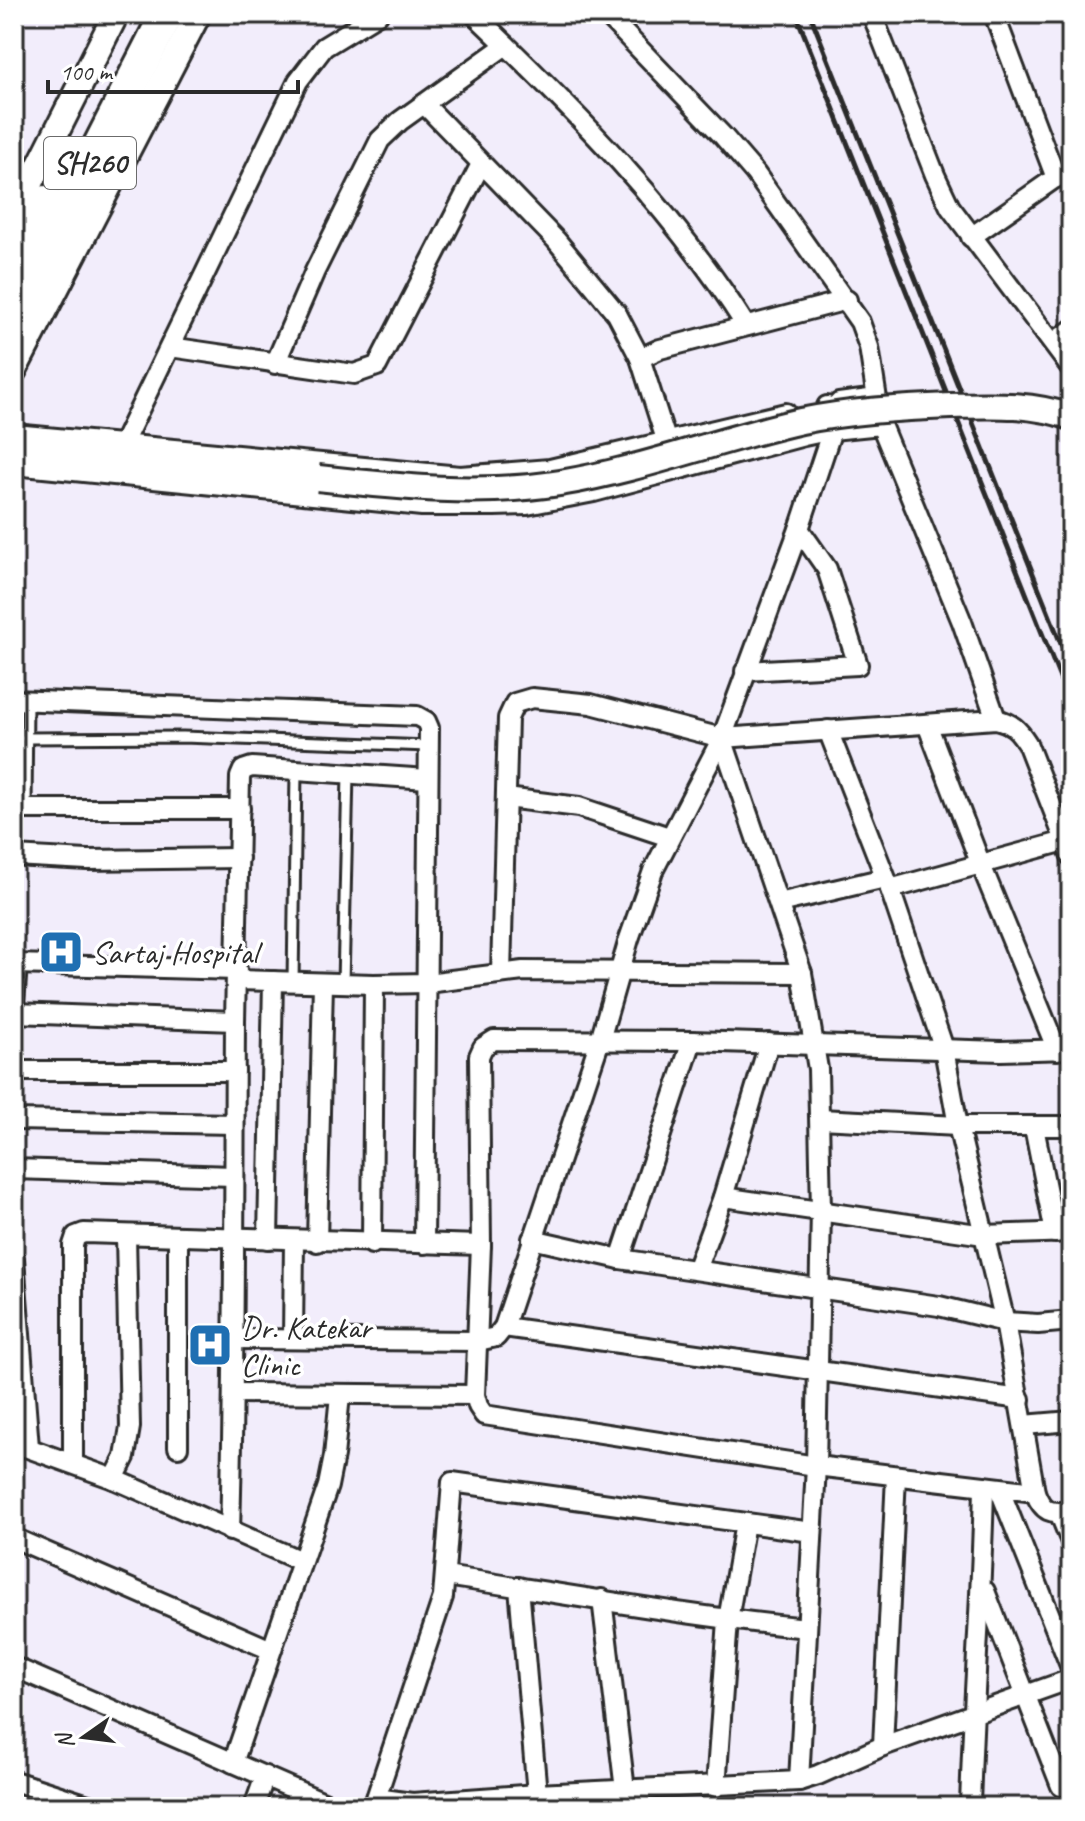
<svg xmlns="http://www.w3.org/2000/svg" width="1085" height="1821" font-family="Caveat,sans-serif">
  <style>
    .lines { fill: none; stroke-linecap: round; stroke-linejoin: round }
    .lane-casing { stroke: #2b2b2b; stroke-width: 15 }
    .street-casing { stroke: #2b2b2b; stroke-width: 24 }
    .secondary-casing { stroke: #2b2b2b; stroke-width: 30 }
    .highway-casing { stroke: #2b2b2b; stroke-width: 38 }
    .lane { stroke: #fff; stroke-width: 9 }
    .street { stroke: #fff; stroke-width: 18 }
    .secondary { stroke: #fff; stroke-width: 24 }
    .highway { stroke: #fff; stroke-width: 32 }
    .rail { stroke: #2b2b2b; stroke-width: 5 }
    .secondary-bridge-casing { stroke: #2b2b2b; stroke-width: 30; stroke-linecap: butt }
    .secondary-bridge { stroke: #fff; stroke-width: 24 }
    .labels { text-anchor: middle; stroke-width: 7; stroke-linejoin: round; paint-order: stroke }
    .shield { fill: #fff; stroke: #6b6b6b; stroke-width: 2 }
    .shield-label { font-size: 30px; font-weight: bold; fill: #2b2b2b }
    .poi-label { font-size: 32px; fill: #2b2b2b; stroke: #fff; text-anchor: start }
  </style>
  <rect width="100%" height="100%" fill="#f2edfb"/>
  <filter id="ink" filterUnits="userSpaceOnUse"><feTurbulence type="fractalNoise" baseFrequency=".0125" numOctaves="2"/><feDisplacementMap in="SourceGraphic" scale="16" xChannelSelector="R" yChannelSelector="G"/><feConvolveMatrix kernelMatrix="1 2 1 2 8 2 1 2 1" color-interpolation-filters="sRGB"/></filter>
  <g filter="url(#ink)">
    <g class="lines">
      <g class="lane-casing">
        <g id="lane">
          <polyline points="26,738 183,737 429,746"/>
          <polyline points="26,809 27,700"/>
          <polyline points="293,982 296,771"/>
          <polyline points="343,983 348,774"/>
        </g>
      </g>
      <g class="street-casing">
        <g id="street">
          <path d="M474 14C573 109 673 209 746 326"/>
          <polyline points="606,14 723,136 755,173 860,322 869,347 881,425 962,622 996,719"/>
          <polyline points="872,14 935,175 950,207 1071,368"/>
          <polyline points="994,14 1056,178"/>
          <polyline points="424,104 556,240 617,314 640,358 669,449"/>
          <polyline points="971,237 1071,167"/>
          <polyline points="1054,342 1071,330"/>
          <polyline points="170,347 354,374 377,366 481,164"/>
          <polyline points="640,358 660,349 847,300"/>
          <polyline points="275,364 315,271 380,140 400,121 506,45"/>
          <polyline points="839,403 877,398"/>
          <polyline points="14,434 460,476 550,469 786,413"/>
          <polyline points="123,443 298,81 324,47 378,14"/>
          <polyline points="14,465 422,506 494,506 527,505 594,492 804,436 832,430 881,425"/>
          <polyline points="745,671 858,665 827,569 799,529"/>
          <polyline points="14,700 417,716 426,721 429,728 424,1244"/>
          <polyline points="927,724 981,865 1057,1050"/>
          <path d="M828 730 890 889 944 1049 958 1126 1005 1322 1035 1492C1043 1513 1050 1513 1071 1512"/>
          <polyline points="722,738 802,973 818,1069 821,1210 816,1466 799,1781"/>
          <polyline points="506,798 579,807 669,837"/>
          <polyline points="26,809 240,809"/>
          <polyline points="14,856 87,860 239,858"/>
          <polyline points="890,889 1065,841"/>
          <polyline points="779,903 885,878"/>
          <polyline points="14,964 237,970"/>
          <path d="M501 973 508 718 515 703 532 698 591 704 722 738 996 719C1012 723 1018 729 1027 743L1071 856"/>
          <polyline points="237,980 374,984 427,983 523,971 802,973"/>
          <polyline points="14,1005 17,964"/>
          <path d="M14 1013 235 1021C234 1191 235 1361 230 1531"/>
          <polyline points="235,1021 240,777 243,770 252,767 428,779"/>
          <polyline points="14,1071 235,1071"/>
          <polyline points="820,1119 958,1126 1071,1126"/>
          <polyline points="14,1120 234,1124"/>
          <polyline points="1034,1127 1055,1233"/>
          <polyline points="14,1169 233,1176"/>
          <polyline points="723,1197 984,1235 1071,1232"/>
          <polyline points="178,1236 178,1447"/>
          <polyline points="268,1239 273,981"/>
          <polyline points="532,1239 620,1259 939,1306 1005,1322 1038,1324 1071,1321"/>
          <polyline points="317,1242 323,983"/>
          <polyline points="372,1244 374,984"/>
          <polyline points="14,1259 29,1447"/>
          <polyline points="620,1259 692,1041"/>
          <polyline points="696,1270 723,1197 769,1043"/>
          <polyline points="504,1327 1020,1399"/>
          <polyline points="233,1339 478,1341 496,1337 504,1327 600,1040 629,939 653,871 722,738 799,529 832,430 827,406"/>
          <polyline points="293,1339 294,1240"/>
          <polyline points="233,1393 475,1395"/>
          <polyline points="1024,1425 1071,1421"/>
          <polyline points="14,1443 114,1479 301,1561"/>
          <polyline points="73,1462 73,1245 76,1236 84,1233 481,1245"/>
          <polyline points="114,1479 125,1457 130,1427 126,1235"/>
          <polyline points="999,1488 1071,1668"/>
          <polyline points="1035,1492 816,1466 484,1415 478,1406 475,1395 481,1245 479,1056 483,1047 494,1040 692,1041 1001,1051 1071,1049"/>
          <polyline points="1059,1512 1071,1542"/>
          <polyline points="14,1538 271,1650"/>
          <path d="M445 1576C566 1594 686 1616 807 1628"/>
          <polyline points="519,1587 537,1794"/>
          <polyline points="985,1591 1061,1786"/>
          <polyline points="602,1599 625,1790"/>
          <polyline points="14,1667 335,1807"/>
          <polyline points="883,1746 896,1476"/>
          <polyline points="233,1763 328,1486 334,1456 340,1395"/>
          <polyline points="14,1781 94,1807"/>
          <polyline points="716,1787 728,1620 745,1523"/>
          <polyline points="376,1798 412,1803 537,1794 799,1781 818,1775 883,1746 1071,1679"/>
          <polyline points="254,1807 265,1776"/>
          <polyline points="373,1807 443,1597 452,1482 812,1532"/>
          <path d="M970 1807C973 1700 982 1593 984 1486"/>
        </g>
      </g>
      <g class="secondary-casing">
        <g id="secondary">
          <polyline points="14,216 116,14"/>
          <polyline points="14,370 198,14"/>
          <polyline points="14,448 318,478"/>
        </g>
      </g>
      <g class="highway-casing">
        <g id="highway">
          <polyline points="14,263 46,202"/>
          <polyline points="14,313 167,14"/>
        </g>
      </g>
      <use href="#lane" class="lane"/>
      <use href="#street" class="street"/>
      <use href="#secondary" class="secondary"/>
      <use href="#highway" class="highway"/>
      <g class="rail">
        <polyline points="796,14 1071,706"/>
        <polyline points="810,14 1071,669"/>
      </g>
      <g class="secondary-bridge-casing">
        <path id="secondary-bridge" d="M318 478C399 487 478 496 560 483 641 470 720 439 801 421 851 411 900 408 951 406 993 405 1031 403 1071 417"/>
      </g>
      <use href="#secondary-bridge" class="secondary-bridge"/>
    </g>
  </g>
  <defs>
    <g id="hospital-square" transform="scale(2.3)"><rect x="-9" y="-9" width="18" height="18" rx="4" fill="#1f6fb2" stroke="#fff"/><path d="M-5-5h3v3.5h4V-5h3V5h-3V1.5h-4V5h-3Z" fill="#fff"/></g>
  </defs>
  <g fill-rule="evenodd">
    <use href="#hospital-square" x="61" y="952"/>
    <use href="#hospital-square" x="210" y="1345"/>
  </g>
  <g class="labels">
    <rect class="shield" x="44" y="137" width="92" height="52" rx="6"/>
    <g class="shield-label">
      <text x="90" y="173">SH260</text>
    </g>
    <g class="poi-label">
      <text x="92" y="963">Sartaj Hospital</text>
      <text x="241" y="1338">Dr. Katekar<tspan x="241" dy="37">Clinic</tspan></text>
    </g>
  </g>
  <rect width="1085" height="1821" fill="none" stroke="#fff" stroke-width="48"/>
  <rect x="24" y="24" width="1037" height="1773" fill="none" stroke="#2b2b2b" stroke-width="3" filter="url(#ink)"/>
  <g transform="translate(84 1737) rotate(256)" stroke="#ffffff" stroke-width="6" paint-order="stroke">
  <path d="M0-6L14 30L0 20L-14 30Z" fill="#2b2b2b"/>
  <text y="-12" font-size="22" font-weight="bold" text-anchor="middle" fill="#2b2b2b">N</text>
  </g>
  <path d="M48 80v12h250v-12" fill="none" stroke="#2b2b2b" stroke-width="4"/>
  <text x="60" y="80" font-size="24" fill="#2b2b2b" stroke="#ffffff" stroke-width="6" paint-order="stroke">100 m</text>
</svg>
